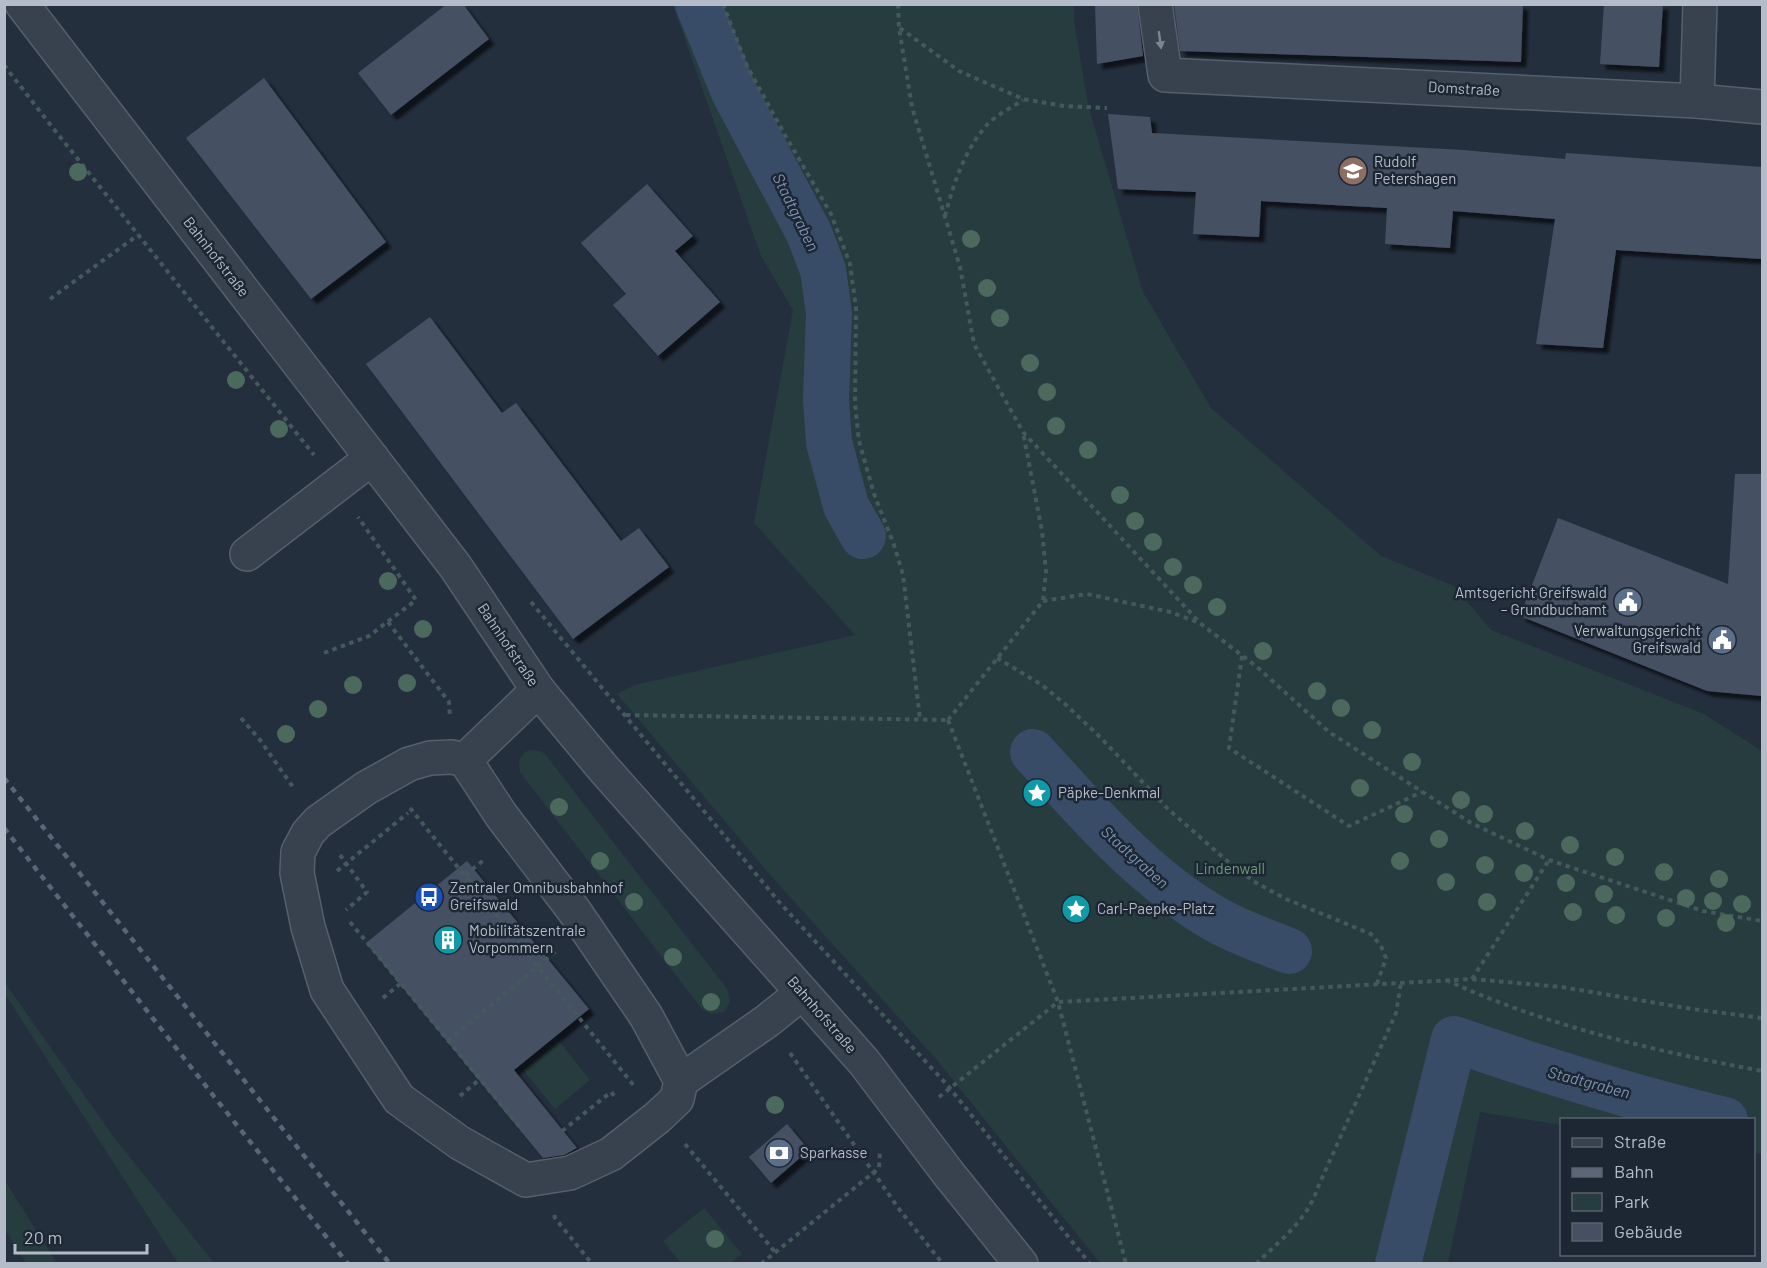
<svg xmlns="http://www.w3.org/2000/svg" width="1767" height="1268" font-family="Barlow,sans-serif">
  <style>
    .green { fill: #263c3f }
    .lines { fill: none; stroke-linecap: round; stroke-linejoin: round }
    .canal { stroke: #394c67; stroke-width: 46 }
    .building { fill: #455162; filter: url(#shadow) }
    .minor-casing { stroke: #565f6c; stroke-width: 36 }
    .path { stroke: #44595c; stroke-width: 4; stroke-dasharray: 4.5 4.5; stroke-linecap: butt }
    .minor { stroke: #38414e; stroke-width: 33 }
    .rail { stroke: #5a6575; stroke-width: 4.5; stroke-dasharray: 6 6; stroke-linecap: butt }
    .tree { fill: #4b6a5d }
    .oneway { fill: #7c8592 }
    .labels { text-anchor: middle; stroke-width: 5; stroke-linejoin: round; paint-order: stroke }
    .street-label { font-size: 15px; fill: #b4bcc9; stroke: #1d2633 }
    .poi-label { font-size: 15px; fill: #b4bcc9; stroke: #1d2633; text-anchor: start }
    .park-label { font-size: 15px; fill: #6b9a76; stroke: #1d2633 }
    .water-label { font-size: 16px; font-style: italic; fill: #7c92b1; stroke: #1d2633 }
  </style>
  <defs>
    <filter id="shadow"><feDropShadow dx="5.5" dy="5.5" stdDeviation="1.5" flood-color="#0009"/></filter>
  </defs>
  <rect width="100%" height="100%" fill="#242f3e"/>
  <g class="green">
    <polygon points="673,5 1074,5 1074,21 1088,105 1143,292 1211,408 1381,556 1454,586 1491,630 1704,714 1762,751 1762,1154 1754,1153 1754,1120 1562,1120 1561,1125 1480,1112 1448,1263 1100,1263 937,1060 772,877 617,694 635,685 855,635 754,523 793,310 761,256"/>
    <polygon points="530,750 540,751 545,754 727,989 730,1001 724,1012 711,1014 701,1008 520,772 519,760 525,752"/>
    <polygon points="5,983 113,1136 214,1263 178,1263 5,994"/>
    <polygon points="559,1041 590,1080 555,1109 523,1070"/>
    <polygon points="5,1181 57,1263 26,1263 5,1230"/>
    <polygon points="704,1208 742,1254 730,1263 681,1263 663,1241"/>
  </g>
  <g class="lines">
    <g class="canal">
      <polyline points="698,4 734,92 809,233 823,270 829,313 826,400 829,442 846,506 863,536"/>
      <path d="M1033 752C1085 809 1136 869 1202 911 1229 929 1259 939 1289 951"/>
      <path d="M1398 1264 1454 1039C1543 1070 1633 1098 1725 1120"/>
    </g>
  </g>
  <g class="building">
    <polygon points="447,4 463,4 489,39 391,115 358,73"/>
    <polygon points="1095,4 1137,4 1143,56 1097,64"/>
    <polygon points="1174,4 1523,4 1521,62 1180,51"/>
    <polygon points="1604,4 1663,4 1659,67 1600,64"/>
    <polygon points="264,78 386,242 311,299 186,138"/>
    <polygon points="1108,114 1150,117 1152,133 1463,150 1565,159 1566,153 1762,167 1762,259 1616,250 1603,348 1536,344 1555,219 1453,211 1450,248 1385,244 1387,208 1261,201 1259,237 1193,234 1196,192 1118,189"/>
    <polygon points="647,184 693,236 675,251 720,302 658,356 613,305 626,294 581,243"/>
    <polygon points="430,317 502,413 516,403 621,541 639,528 669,567 573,639 366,364"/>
    <polygon points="1735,474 1762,474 1762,696 1707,691 1520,616 1558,518 1728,584"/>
    <polygon points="467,861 589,1009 514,1070 577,1148 564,1155 543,1158 366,943"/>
    <polygon points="787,1124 809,1150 771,1183 749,1157"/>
  </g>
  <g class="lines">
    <g class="minor-casing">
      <g id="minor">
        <polyline points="22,4 455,566 538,690 603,768 864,1062 948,1173 1021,1264"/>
        <polyline points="1155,4 1165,75 1697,101 1762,107"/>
        <polyline points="1697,101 1700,4"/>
        <polyline points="247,554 372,458"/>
        <polygon points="452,757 465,760 501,815 575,912 646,1016 681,1081 677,1099 658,1117 611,1154 570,1173 526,1180 460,1143 399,1099 327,990 308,927 297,873 298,852 308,833 318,822 366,788 409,764 430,758"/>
        <polyline points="465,760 538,690"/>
        <polyline points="681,1081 767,1021 802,993"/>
      </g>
    </g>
    <g class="path">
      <polyline points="723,4 747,66 785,135 831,214 850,264 856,308 855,404 859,441 874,494 894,545 903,575 920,719"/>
      <polyline points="898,4 899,28 912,107 960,267 974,344 1023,432 1200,623 1257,667 1329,732 1471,823 1549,860 1703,911 1762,921"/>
      <polyline points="900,28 959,71 1023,99 1064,106 1107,108"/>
      <polyline points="4,65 49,123 314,455"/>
      <path d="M945 216C953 185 964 152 985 127 994 116 1011 108 1023 100"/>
      <polyline points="50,299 138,235"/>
      <polyline points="1043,601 1087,594 1170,612 1197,622"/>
      <polyline points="531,602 780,903 949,1087 1090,1264"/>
      <polyline points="388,622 449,702 450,718"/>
      <polyline points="324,653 369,636 416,600 358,517"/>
      <polyline points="1242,656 1229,748 1349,826 1422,792"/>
      <polyline points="997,658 1042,685 1065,704 1101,738 1168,809 1226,860 1253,881 1286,899 1371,934 1381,946 1386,958 1377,984"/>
      <polyline points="626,715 948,720"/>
      <polyline points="241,718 260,740 295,790"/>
      <polyline points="948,720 1058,1002 1126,1264"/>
      <polyline points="948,720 1043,601 1046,571 1042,531 1023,432"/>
      <polyline points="410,808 635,1087"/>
      <polyline points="340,855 367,892 346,910"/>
      <polyline points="337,871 408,813"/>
      <polyline points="465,875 485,859"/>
      <polyline points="350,922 523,1131"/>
      <polyline points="1472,979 1549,860"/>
      <path d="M1446 980C1546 1026 1655 1051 1762 1071"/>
      <polyline points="383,998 400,984"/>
      <polyline points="448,1041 556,951"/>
      <polyline points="790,1053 899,1209 943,1264"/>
      <polyline points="460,1096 480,1079"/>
      <polyline points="939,1097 1058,1002 1472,979 1562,987 1692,1009 1762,1018"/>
      <polyline points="562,1131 611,1092 616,1098"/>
      <polyline points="685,1144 775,1252"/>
      <polyline points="554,1215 555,1218 592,1264"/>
      <polyline points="761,1264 879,1168 880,1149"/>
      <path d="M1256 1264C1281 1239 1307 1221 1318 1187L1396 1013 1401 983"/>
    </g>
    <use href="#minor" class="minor"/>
    <g class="rail">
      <polyline points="4,778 390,1264"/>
      <polyline points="4,828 216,1099 348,1264"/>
    </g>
  </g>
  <g class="tree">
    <circle cx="78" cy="172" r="9"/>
    <circle cx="971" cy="239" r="9"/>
    <circle cx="987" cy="288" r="9"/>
    <circle cx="1000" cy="318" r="9"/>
    <circle cx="1030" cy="363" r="9"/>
    <circle cx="236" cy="380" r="9"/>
    <circle cx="1047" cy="392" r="9"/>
    <circle cx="1056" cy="426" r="9"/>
    <circle cx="279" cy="429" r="9"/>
    <circle cx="1088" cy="450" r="9"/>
    <circle cx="1120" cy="495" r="9"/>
    <circle cx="1135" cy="521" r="9"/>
    <circle cx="1153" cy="542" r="9"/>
    <circle cx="1173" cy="567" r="9"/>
    <circle cx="388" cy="581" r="9"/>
    <circle cx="1193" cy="585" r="9"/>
    <circle cx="1217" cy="607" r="9"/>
    <circle cx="423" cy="629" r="9"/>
    <circle cx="1263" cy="651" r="9"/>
    <circle cx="407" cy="683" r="9"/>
    <circle cx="353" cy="685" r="9"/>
    <circle cx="1317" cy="691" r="9"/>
    <circle cx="1341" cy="708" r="9"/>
    <circle cx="318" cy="709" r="9"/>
    <circle cx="1372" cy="730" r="9"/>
    <circle cx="286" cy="734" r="9"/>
    <circle cx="1412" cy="762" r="9"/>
    <circle cx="1360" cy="788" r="9"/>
    <circle cx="1461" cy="800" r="9"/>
    <circle cx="559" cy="807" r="9"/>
    <circle cx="1404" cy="814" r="9"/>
    <circle cx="1484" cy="814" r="9"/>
    <circle cx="1525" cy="831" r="9"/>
    <circle cx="1439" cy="839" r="9"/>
    <circle cx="1570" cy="845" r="9"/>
    <circle cx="1615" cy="857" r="9"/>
    <circle cx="600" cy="861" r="9"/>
    <circle cx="1400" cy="861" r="9"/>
    <circle cx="1485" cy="865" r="9"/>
    <circle cx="1664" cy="872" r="9"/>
    <circle cx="1524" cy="873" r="9"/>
    <circle cx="1719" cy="879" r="9"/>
    <circle cx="1446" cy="882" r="9"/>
    <circle cx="1566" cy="883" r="9"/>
    <circle cx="1604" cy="894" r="9"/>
    <circle cx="1686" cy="898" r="9"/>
    <circle cx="1713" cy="901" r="9"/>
    <circle cx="634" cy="902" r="9"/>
    <circle cx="1487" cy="902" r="9"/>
    <circle cx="1742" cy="904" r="9"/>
    <circle cx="1573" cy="912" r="9"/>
    <circle cx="1616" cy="915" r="9"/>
    <circle cx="1666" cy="918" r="9"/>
    <circle cx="1726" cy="923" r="9"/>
    <circle cx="673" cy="957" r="9"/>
    <circle cx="711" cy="1002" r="9"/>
    <circle cx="775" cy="1105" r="9"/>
    <circle cx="715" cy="1239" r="9"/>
  </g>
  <defs><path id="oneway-solid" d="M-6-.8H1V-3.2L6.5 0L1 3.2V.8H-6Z" transform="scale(1.5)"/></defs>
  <use class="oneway" href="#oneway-solid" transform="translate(1160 40) rotate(82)"/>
  <defs>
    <g id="school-disc" transform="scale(1.5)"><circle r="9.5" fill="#8d6e63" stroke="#1d2633"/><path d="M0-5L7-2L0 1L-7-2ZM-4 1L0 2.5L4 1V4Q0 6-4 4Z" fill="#fff"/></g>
    <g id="civic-disc" transform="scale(1.5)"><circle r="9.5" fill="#5c6f8a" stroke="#1d2633"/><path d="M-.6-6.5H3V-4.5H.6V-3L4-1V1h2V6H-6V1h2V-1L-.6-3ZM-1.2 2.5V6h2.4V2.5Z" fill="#fff"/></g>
    <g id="sight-disc" transform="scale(1.5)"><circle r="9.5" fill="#0f9aa8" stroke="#1d2633"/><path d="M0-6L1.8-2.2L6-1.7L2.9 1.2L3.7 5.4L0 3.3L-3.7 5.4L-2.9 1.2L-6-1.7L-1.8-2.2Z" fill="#fff"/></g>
    <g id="bus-disc" transform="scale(1.5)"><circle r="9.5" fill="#1a4fb4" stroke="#1d2633"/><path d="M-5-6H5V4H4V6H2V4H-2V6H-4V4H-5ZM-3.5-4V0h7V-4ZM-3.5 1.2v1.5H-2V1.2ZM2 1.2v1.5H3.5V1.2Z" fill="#fff"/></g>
    <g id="building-disc" transform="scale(1.5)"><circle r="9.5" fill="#0f9aa8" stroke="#1d2633"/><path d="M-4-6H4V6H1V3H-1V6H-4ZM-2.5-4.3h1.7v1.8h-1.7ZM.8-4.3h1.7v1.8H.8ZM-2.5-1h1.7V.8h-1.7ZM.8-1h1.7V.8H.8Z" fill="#fff"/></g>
    <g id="bank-disc" transform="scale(1.5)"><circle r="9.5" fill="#5c6f8a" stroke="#1d2633"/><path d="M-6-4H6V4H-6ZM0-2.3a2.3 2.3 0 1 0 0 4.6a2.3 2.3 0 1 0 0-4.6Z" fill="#fff"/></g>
  </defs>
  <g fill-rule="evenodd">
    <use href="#school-disc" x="1353" y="171"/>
    <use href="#civic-disc" x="1628" y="602"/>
    <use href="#civic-disc" x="1722" y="640"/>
    <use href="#sight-disc" x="1037" y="793"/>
    <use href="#bus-disc" x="429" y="897"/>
    <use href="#sight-disc" x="1076" y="909"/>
    <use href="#building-disc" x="448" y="940"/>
    <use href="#bank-disc" x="779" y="1153"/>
  </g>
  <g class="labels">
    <g class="street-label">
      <text transform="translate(1464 89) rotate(3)" y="5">Domstraße</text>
      <text transform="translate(216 257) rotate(52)" y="5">Bahnhofstraße</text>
      <text transform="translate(508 645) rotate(56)" y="5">Bahnhofstraße</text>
      <text transform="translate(822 1015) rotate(49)" y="5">Bahnhofstraße</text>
    </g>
    <g class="poi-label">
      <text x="1374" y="167">Rudolf<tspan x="1374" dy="17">Petershagen</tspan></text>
      <text x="1607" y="598" text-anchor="end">Amtsgericht Greifswald<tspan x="1607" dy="17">– Grundbuchamt</tspan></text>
      <text x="1701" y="636" text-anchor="end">Verwaltungsgericht<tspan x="1701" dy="17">Greifswald</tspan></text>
      <text x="1058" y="798">Päpke-Denkmal</text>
      <text x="450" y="893">Zentraler Omnibusbahnhof<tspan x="450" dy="17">Greifswald</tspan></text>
      <text x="1097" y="914">Carl-Paepke-Platz</text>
      <text x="469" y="936">Mobilitätszentrale<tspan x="469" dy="17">Vorpommern</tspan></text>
      <text x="800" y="1158">Sparkasse</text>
    </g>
    <g class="park-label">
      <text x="1230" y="874">Lindenwall</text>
    </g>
    <g class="water-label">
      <text transform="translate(796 212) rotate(64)" y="6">Stadtgraben</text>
      <text transform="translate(1135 857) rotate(42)" y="6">Stadtgraben</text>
      <text transform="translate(1589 1082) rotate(15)" y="6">Stadtgraben</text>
    </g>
  </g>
  <rect width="1767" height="1268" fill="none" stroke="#b4bcc9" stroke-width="12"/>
  <rect x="1560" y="1118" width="195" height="138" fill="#1d2633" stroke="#59626f" stroke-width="1.5"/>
  <rect x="1572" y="1138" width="30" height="9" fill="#38414e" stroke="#59626f" stroke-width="1.5"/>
  <text x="1614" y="1148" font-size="18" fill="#b4bcc9">Straße</text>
  <rect x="1572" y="1168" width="30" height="9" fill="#5a6575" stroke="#59626f" stroke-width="1.5"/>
  <text x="1614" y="1178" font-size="18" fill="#b4bcc9">Bahn</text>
  <rect x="1572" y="1193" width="30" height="18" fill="#263c3f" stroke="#59626f" stroke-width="1.5"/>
  <text x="1614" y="1208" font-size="18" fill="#b4bcc9">Park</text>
  <rect x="1572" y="1223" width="30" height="18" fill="#455162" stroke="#59626f" stroke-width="1.5"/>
  <text x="1614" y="1238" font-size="18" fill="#b4bcc9">Gebäude</text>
  <path d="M15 1244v9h132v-9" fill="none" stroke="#b4bcc9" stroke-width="3"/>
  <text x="24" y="1244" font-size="18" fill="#b4bcc9" stroke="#1d2633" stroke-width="4.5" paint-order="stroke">20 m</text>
</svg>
